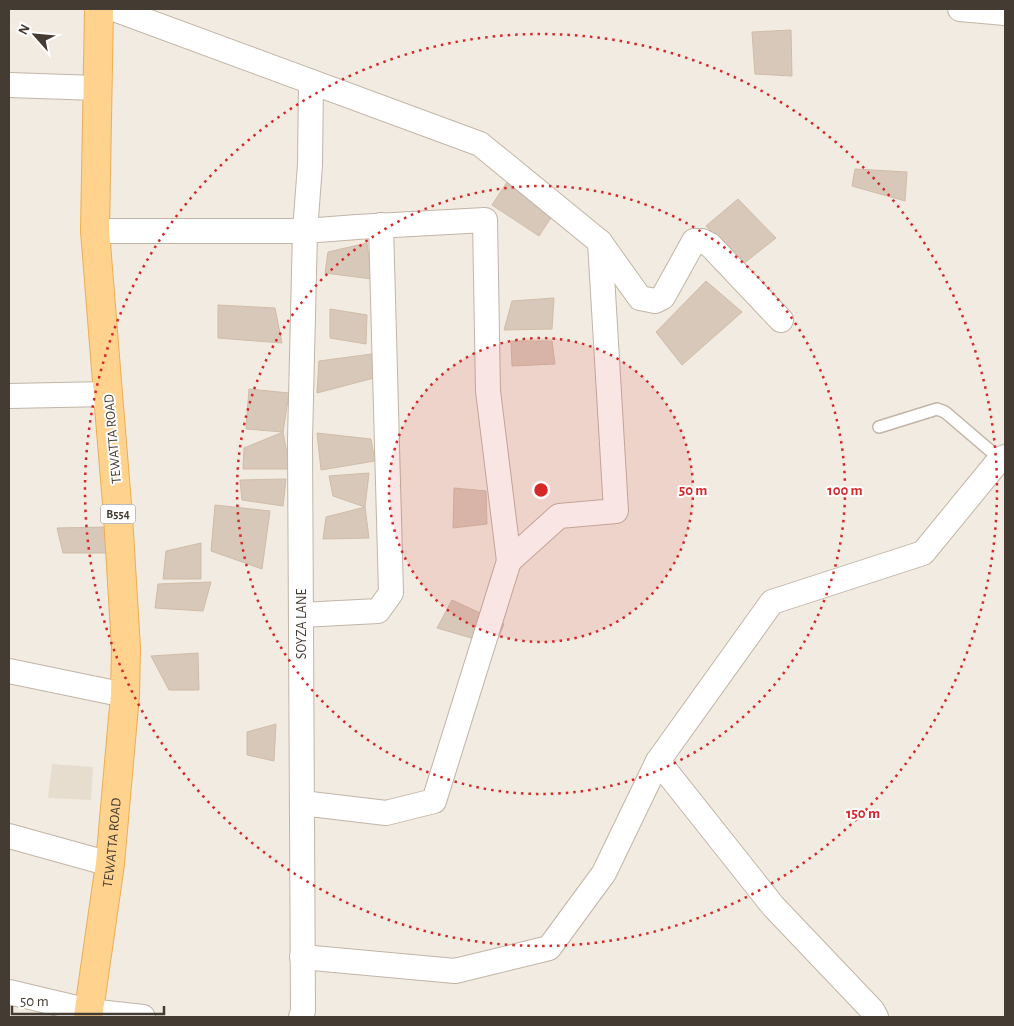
<svg xmlns="http://www.w3.org/2000/svg" width="1014" height="1026" font-family="'Alegreya Sans',sans-serif">
  <style>
    .residential { fill: #e7ddce }
    .building { fill: #d8c8b9; stroke: #d0bca8 }
    .lines { fill: none; stroke-linecap: round; stroke-linejoin: round }
    .service-casing { stroke: #c1b5a6; stroke-width: 14 }
    .minor-casing { stroke: #c1b5a6; stroke-width: 26 }
    .primary-casing { stroke: #edae54; stroke-width: 30 }
    .service { stroke: #fff; stroke-width: 11 }
    .minor { stroke: #fff; stroke-width: 24 }
    .primary { stroke: #ffd28d; stroke-width: 28 }
    .ring { fill: none; stroke: #d62828; stroke-width: 2.5; stroke-dasharray: 2.5 5 }
    .labels { text-anchor: middle; stroke-width: 4; stroke-linejoin: round; paint-order: stroke }
    .shield { fill: #fff; stroke: #7c7670; stroke-width: 1 }
    .shield-label { font-size: 12px; font-weight: bold; fill: #443b32 }
    .street-label { font-size: 14px; fill: #443b32; stroke: #fff }
    .centre { fill: #d62828; stroke: #fff; stroke-width: 2.5 }
    .ring-label { font-size: 15px; text-anchor: middle; font-weight: bold; fill: #d62828; stroke: #fff; stroke-width: 4; stroke-linejoin: round; paint-order: stroke }
  </style>
  <rect width="100%" height="100%" fill="#f2ebe1"/>
  <polygon class="residential" points="52,764 93,767 91,800 48,798"/>
  <g class="building">
    <polygon points="791,30 792,76 755,74 752,32"/>
    <polygon points="855,169 907,172 905,201 852,186"/>
    <polygon points="509,179 556,210 539,236 492,205"/>
    <polygon points="738,199 776,238 743,264 706,226"/>
    <polygon points="367,243 372,279 325,273 328,252"/>
    <polygon points="706,281 742,312 682,365 656,332"/>
    <polygon points="554,298 552,329 504,330 512,301"/>
    <polygon points="218,305 275,308 282,343 218,338"/>
    <polygon points="330,309 367,315 366,344 330,338"/>
    <polygon points="511,341 552,341 555,364 512,366"/>
    <polygon points="372,354 374,378 317,393 319,361"/>
    <polygon points="249,389 289,393 283,432 246,429"/>
    <polygon points="283,432 290,469 243,469 244,448"/>
    <polygon points="317,433 371,439 375,461 321,470"/>
    <polygon points="369,473 365,507 333,496 329,476"/>
    <polygon points="286,479 283,506 242,500 240,480"/>
    <polygon points="454,488 486,491 487,524 453,528"/>
    <polygon points="215,505 270,511 262,569 211,551"/>
    <polygon points="365,507 369,538 323,539 326,517"/>
    <polygon points="108,527 106,553 63,553 57,528"/>
    <polygon points="201,543 201,579 163,579 166,551"/>
    <polygon points="211,582 203,611 155,608 158,584"/>
    <polygon points="452,600 504,624 495,645 437,628"/>
    <polygon points="198,653 199,690 169,690 151,656"/>
    <polygon points="276,724 274,761 247,755 247,732"/>
  </g>
  <g class="lines">
    <g class="service-casing">
      <polyline id="service" points="879,427 937,409 945,412 1000,459"/>
    </g>
    <g class="minor-casing">
      <g id="minor">
        <polyline points="114,9 480,144 600,242 616,511 559,516 509,561"/>
        <polyline points="960,9 1005,13"/>
        <polyline points="9,85 97,88"/>
        <polyline points="95,231 305,231 357,227 485,220 488,391 509,561 434,801 386,813 302,803"/>
        <polyline points="600,242 640,298 655,301 663,297 694,241 702,241 710,245 781,320"/>
        <polyline points="9,396 108,394"/>
        <polyline points="301,615 378,611 391,593 381,225"/>
        <polyline points="9,671 125,695"/>
        <polyline points="658,761 772,602 923,553 1000,459 1005,457"/>
        <polyline points="9,836 110,864"/>
        <polyline points="302,957 455,971 549,948 604,873 658,761 773,906 872,1010 876,1017"/>
        <polyline points="9,992 89,1011 143,1017"/>
        <polyline points="301,1017 303,1011 300,440 305,231 310,165 311,82"/>
      </g>
    </g>
    <g class="primary-casing">
      <g id="primary">
        <path id="s1" d="M88 1017 110 864 125 695 126 648 118 516 108 394 95 231 99 9"/>
      </g>
    </g>
    <use href="#service" class="service"/>
    <use href="#minor" class="minor"/>
    <use href="#primary" class="primary"/>
  </g>
  <circle cx="541" cy="490" r="152" fill="#d62828" fill-opacity=".12"/>
  <g class="ring">
    <circle cx="541" cy="490" r="152"/>
    <circle cx="541" cy="490" r="304"/>
    <circle cx="541" cy="490" r="456"/>
  </g>
  <g class="labels">
    <rect class="shield" x="100.5" y="504.5" width="35" height="19" rx="4"/>
    <g class="shield-label">
      <text x="118" y="518">B554</text>
    </g>
    <g class="street-label">
      <text transform="translate(112 439) rotate(-95)" y="5">TEWATTA ROAD</text>
      <text transform="translate(301 624) rotate(-90)" y="5">SOYZA LANE</text>
      <text dy="5" stroke="none"><textPath href="#s1" startOffset="176">TEWATTA ROAD</textPath></text>
    </g>
  </g>
  <circle cx="541" cy="490" r="8" class="centre"/>
  <g class="ring-label">
    <text x="693" y="495">50 m</text>
    <text x="845" y="495">100 m</text>
    <text x="863" y="818">150 m</text>
  </g>
  <rect width="1014" height="1026" fill="none" stroke="#443b32" stroke-width="20"/>
  <g transform="translate(35 35) rotate(297)" stroke="#ffffff" stroke-width="4" paint-order="stroke">
  <path d="M0-4L9 19L0 12L-9 19Z" fill="#443b32"/>
  <text y="-8" font-size="14" font-weight="bold" text-anchor="middle" fill="#443b32">N</text>
  </g>
  <path d="M12 1006v8h152v-8" fill="none" stroke="#443b32" stroke-width="2.5"/>
  <text x="20" y="1006" font-size="15" fill="#443b32" stroke="#ffffff" stroke-width="4" paint-order="stroke">50 m</text>
</svg>
